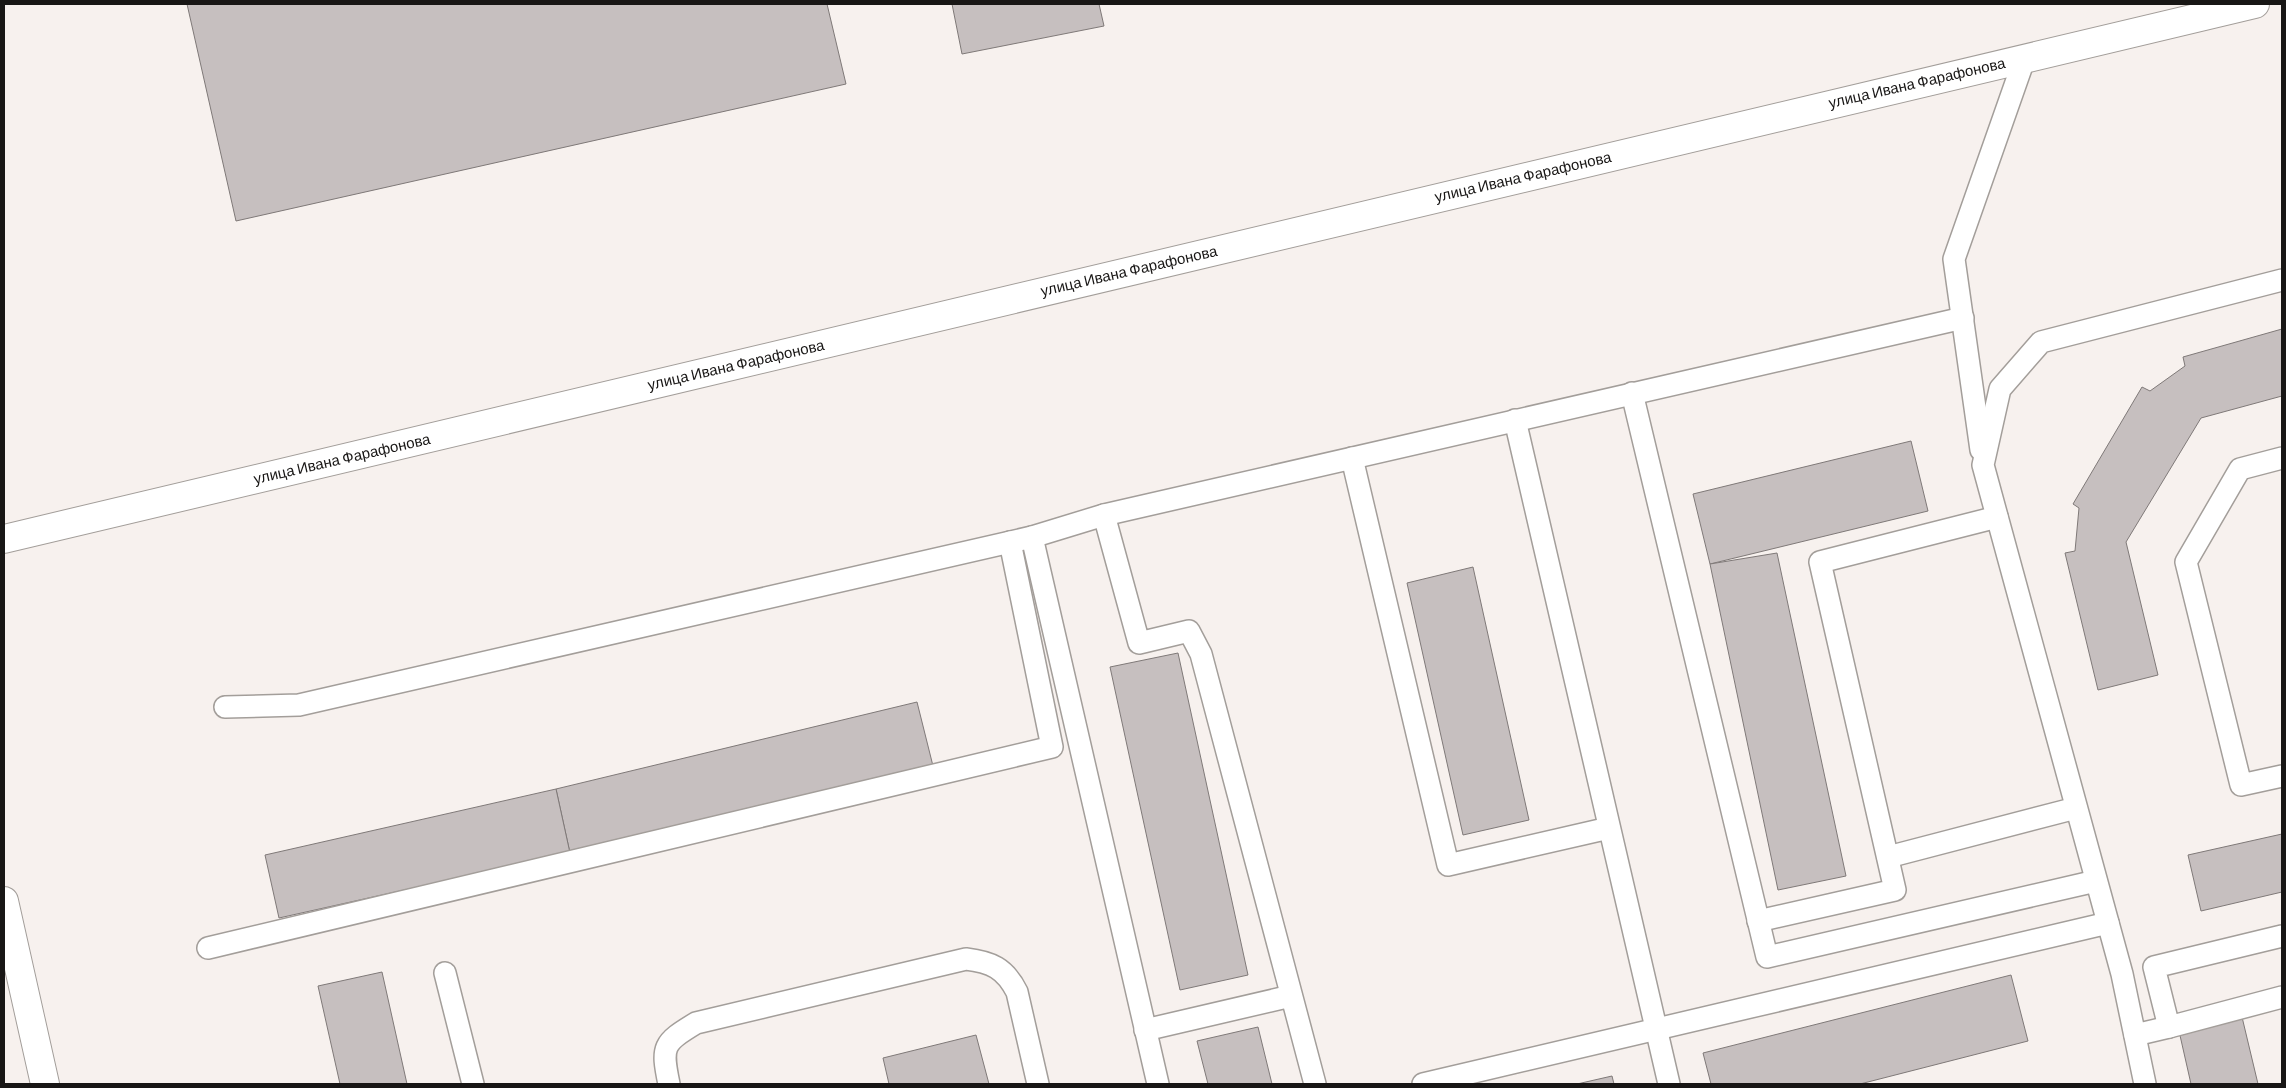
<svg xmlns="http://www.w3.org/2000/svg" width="2286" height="1088" font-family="Barlow,sans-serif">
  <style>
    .building { fill: #c6bfbf; stroke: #7f7978 }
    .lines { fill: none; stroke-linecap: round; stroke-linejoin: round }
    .service-casing { stroke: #a39e9a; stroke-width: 24 }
    .tertiary-casing { stroke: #a39e9a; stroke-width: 30 }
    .service { stroke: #fff; stroke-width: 21 }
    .tertiary { stroke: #fff; stroke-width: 28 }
    .labels { text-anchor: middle; stroke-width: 4.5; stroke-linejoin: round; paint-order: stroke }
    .street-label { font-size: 15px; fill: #181615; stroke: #fff }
  </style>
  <rect width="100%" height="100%" fill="#f7f1ee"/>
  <g class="building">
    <polygon points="187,4 827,4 846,84 236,221"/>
    <polygon points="952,4 1099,4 1104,26 962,54"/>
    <polygon points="2282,329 2282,396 2201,418 2126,542 2158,675 2098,690 2065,553 2075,551 2079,508 2073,504 2142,387 2150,391 2185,366 2183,357"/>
    <polygon points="1911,441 1928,511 1710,564 1693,494"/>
    <polygon points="1777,553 1846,876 1778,890 1710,564"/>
    <polygon points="1473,567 1529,820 1463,835 1407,583"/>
    <polygon points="1178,653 1248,975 1180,990 1110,667"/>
    <polygon points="917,702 933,766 570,853 556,789"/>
    <polygon points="556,789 570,853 279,918 265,855"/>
    <polygon points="2282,834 2282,892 2201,911 2188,855"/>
    <polygon points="382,972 407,1084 340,1084 318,986"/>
    <polygon points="2011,975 2028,1041 1860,1084 1711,1084 1703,1053"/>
    <polygon points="2242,1017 2258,1084 2191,1084 2179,1031"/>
    <polygon points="1258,1027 1272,1084 1208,1084 1197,1041"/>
    <polygon points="976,1035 989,1084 889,1084 883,1058"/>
    <polygon points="1612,1076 1614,1084 1577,1084"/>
  </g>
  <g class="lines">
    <g class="service-casing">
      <g id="service">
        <polyline points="1632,393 1767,957 2096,881"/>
        <polyline points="1515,420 1669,1084"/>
        <polyline points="1981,450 1954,259 2025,57"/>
        <polyline points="1352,458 1448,865 1609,828"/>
        <polyline points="2282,458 2240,469 2186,562 2241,785 2282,776"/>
        <polyline points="1104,515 1139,643 1189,631 1201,654 1315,1084"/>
        <polyline points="1032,537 1158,1084"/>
        <polyline points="225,707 299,705 1032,537 1104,515 1963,318"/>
        <polyline points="1888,857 2076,808"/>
        <polyline points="1758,921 1895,890 1820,562 1997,517"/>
        <polyline points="2282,936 2154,967 2169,1027 2282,997"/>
        <polyline points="208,948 1052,747 1010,542"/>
        <polyline points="445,973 473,1084"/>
        <polyline points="1145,1030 1291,996"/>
        <polyline points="2135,1035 2169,1027"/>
        <path d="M669 1084C661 1046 663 1043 696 1023L966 959C991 962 1005 968 1017 992L1038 1084"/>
        <polyline points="1423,1084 2108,923"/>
        <polyline points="2145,1084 2122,974 1983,465 2000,389 2041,342 2282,280"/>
      </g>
    </g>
    <g class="tertiary-casing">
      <g id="tertiary">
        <polyline points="4,539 2255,4"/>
        <polyline points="4,901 45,1084"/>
      </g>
    </g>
    <use href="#service" class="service"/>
    <use href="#tertiary" class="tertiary"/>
  </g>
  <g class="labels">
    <g class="street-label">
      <text transform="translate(1917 83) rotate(-13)" y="5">улица Ивана Фарафонова</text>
      <text transform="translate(1523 177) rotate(-13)" y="5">улица Ивана Фарафонова</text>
      <text transform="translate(1129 271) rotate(-13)" y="5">улица Ивана Фарафонова</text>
      <text transform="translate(736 365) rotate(-13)" y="5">улица Ивана Фарафонова</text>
      <text transform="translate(342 459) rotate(-13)" y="5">улица Ивана Фарафонова</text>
    </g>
  </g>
  <rect width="2286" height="1088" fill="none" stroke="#181615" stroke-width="10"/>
</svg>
